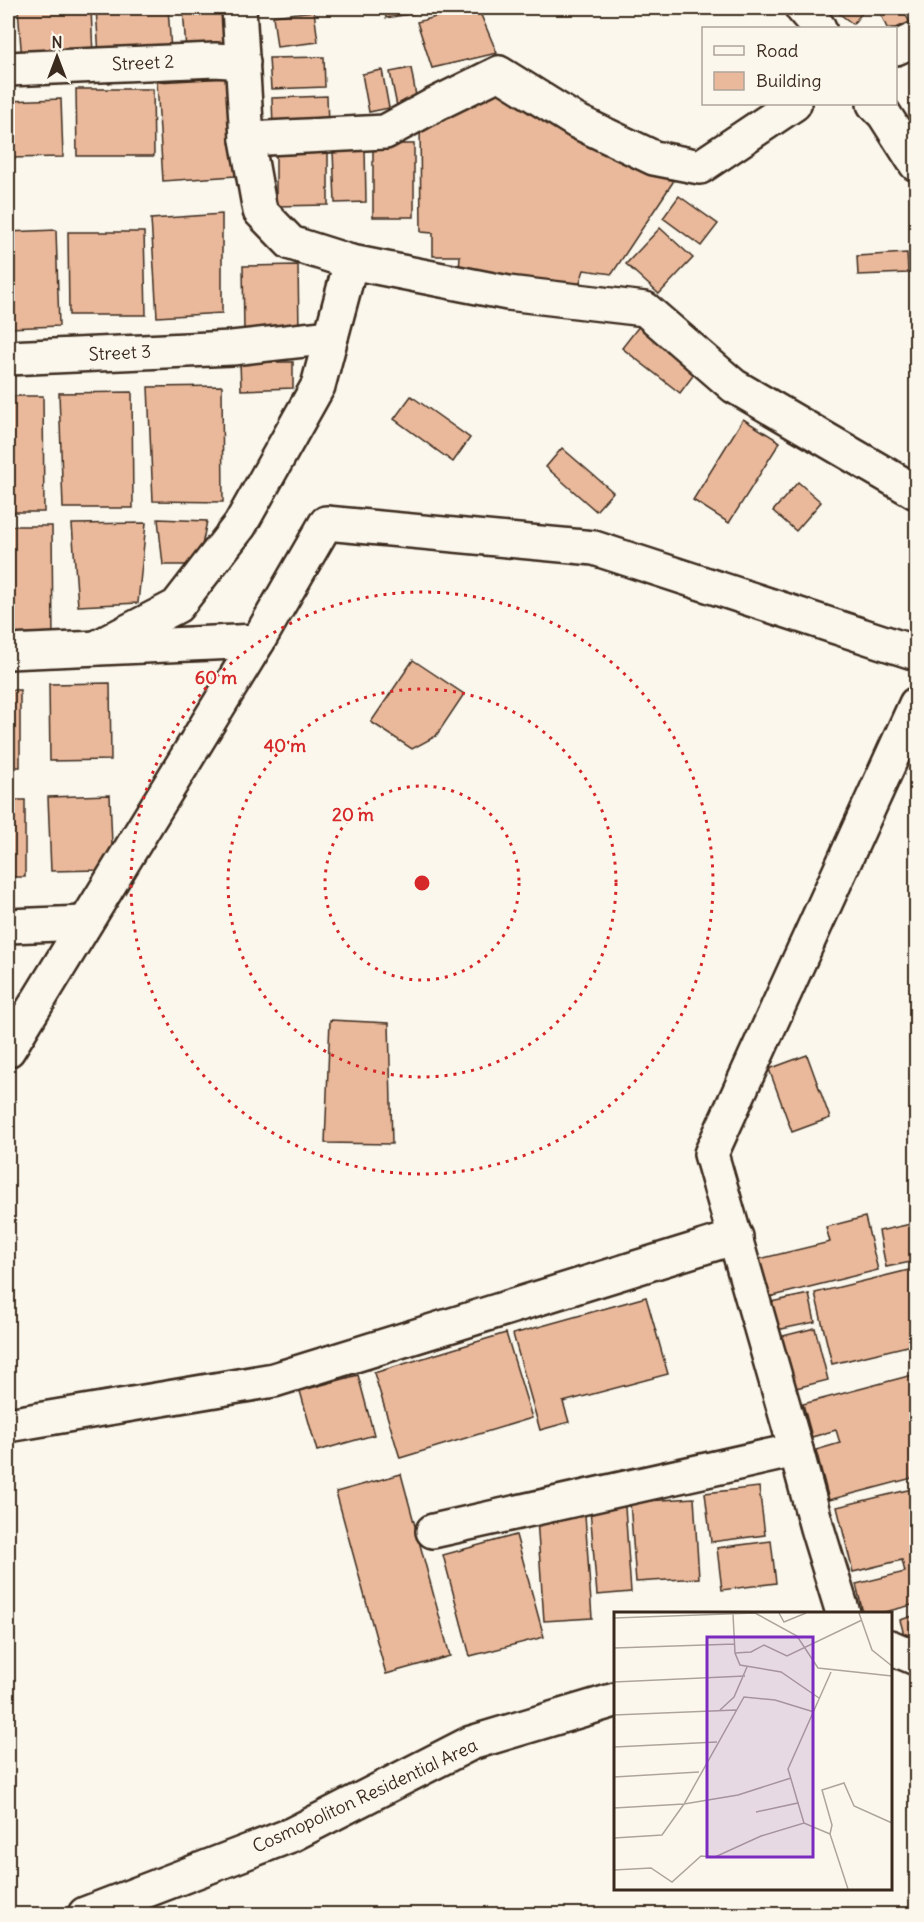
<svg xmlns="http://www.w3.org/2000/svg" width="924" height="1922" font-family="Delius,sans-serif">
  <style>
    .building { fill: #eab99b; stroke: #3b2a1e; stroke-width: 1.5 }
    .lines { fill: none; stroke-linecap: round; stroke-linejoin: round }
    .street-casing { stroke: #3b2a1e; stroke-width: 38 }
    .secondary-casing { stroke: #3b2a1e; stroke-width: 38 }
    .street { stroke: #fbf7ec; stroke-width: 33 }
    .secondary { stroke: #fbf7ec; stroke-width: 33 }
    .ring { fill: none; stroke: #d62828; stroke-width: 3; stroke-dasharray: 3 6 }
    .labels { text-anchor: middle; stroke-width: 4.5; stroke-linejoin: round; paint-order: stroke }
    .street-label { font-size: 18px; fill: #3b2a1e; stroke: #fbf7ec }
    .inset-road { fill: none; stroke: #aea59a; stroke-width: 1.5 }
    .view { fill: #7b2cbf; fill-opacity: 0.15; stroke: #7b2cbf; stroke-width: 3 }
    .inset-edge { fill: none; stroke: #3b2a1e; stroke-width: 3 }
    .centre { fill: #d62828; stroke: #fbf7ec; stroke-width: 3 }
    .ring-label { font-size: 18px; text-anchor: middle; font-weight: bold; fill: #d62828; stroke: #fbf7ec; stroke-width: 4.5; stroke-linejoin: round; paint-order: stroke }
  </style>
  <rect width="100%" height="100%" fill="#fbf7ec"/>
  <filter id="ink" filterUnits="userSpaceOnUse"><feTurbulence type="fractalNoise" baseFrequency=".0167" numOctaves="2"/><feDisplacementMap in="SourceGraphic" scale="12" xChannelSelector="R" yChannelSelector="G"/><feConvolveMatrix kernelMatrix="1 2 1 2 8 2 1 2 1" color-interpolation-filters="sRGB"/></filter>
  <g filter="url(#ink)">
    <g class="building">
      <polygon points="18,8 91,8 93,56 22,61"/>
      <polygon points="96,8 168,8 171,51 99,56"/>
      <polygon points="183,8 226,8 228,44 186,50"/>
      <polygon points="384,8 440,8 440,9 386,18"/>
      <polygon points="469,8 478,8 497,53 432,68 417,22"/>
      <polygon points="841,8 866,8 853,24 837,12"/>
      <polygon points="878,8 902,8 911,25 896,33 896,28 887,28"/>
      <polygon points="908,8 916,8 916,19 914,21"/>
      <polygon points="314,11 318,42 277,47 273,16"/>
      <polygon points="324,57 325,87 271,89 269,58"/>
      <polygon points="411,68 418,107 398,111 390,72"/>
      <polygon points="382,70 389,108 369,112 362,74"/>
      <polygon points="228,78 235,176 163,181 157,82"/>
      <polygon points="76,89 153,89 154,156 77,156"/>
      <polygon points="516,89 581,140 675,179 612,274 584,270 579,285 459,272 460,256 433,256 433,233 421,232 420,119 480,94"/>
      <polygon points="327,96 328,127 273,129 272,98"/>
      <polygon points="61,99 63,157 8,158 8,101"/>
      <rect x="373" y="144" width="41" height="73"/>
      <polygon points="276,147 328,147 328,205 276,206"/>
      <polygon points="365,149 366,202 335,203 333,150"/>
      <polygon points="679,196 718,224 701,246 663,218"/>
      <polygon points="222,214 222,313 157,317 151,219"/>
      <polygon points="660,228 693,258 659,294 626,264"/>
      <polygon points="56,230 59,326 8,328 8,232"/>
      <polygon points="68,232 144,232 146,315 69,315"/>
      <polygon points="907,253 908,273 858,275 857,256"/>
      <polygon points="298,265 299,331 244,332 243,266"/>
      <polygon points="643,321 701,365 680,393 622,348"/>
      <polygon points="240,362 293,362 293,388 241,390"/>
      <polygon points="222,386 223,502 153,501 148,387"/>
      <polygon points="132,392 133,508 63,508 59,393"/>
      <polygon points="8,396 43,396 44,512 8,512"/>
      <polygon points="411,396 470,438 453,462 394,419"/>
      <polygon points="743,419 780,442 729,523 693,500"/>
      <polygon points="562,448 613,492 596,511 546,467"/>
      <polygon points="798,482 821,502 796,531 773,511"/>
      <polygon points="158,519 207,521 198,565 163,565"/>
      <polygon points="146,523 138,603 78,606 72,524"/>
      <polygon points="8,526 52,526 53,642 8,642"/>
      <polygon points="413,660 464,694 436,736 412,749 371,722"/>
      <polygon points="110,683 111,760 50,761 49,684"/>
      <rect x="8" y="690" width="12" height="77"/>
      <polygon points="110,795 112,845 100,870 51,871 48,797"/>
      <rect x="8" y="800" width="17" height="77"/>
      <polygon points="330,1020 389,1023 392,1144 325,1143"/>
      <polygon points="807,1055 830,1118 792,1132 769,1069"/>
      <polygon points="865,1217 878,1270 757,1300 747,1262 830,1242 826,1227"/>
      <polygon points="911,1224 916,1251 916,1261 886,1267 879,1231"/>
      <polygon points="913,1269 916,1282 916,1344 832,1364 815,1293"/>
      <polygon points="809,1294 815,1322 767,1332 761,1304"/>
      <polygon points="646,1297 668,1374 563,1402 569,1422 540,1430 513,1334"/>
      <polygon points="815,1328 828,1380 788,1390 775,1338"/>
      <polygon points="506,1333 532,1418 400,1458 374,1373"/>
      <polygon points="916,1374 916,1477 829,1500 816,1450 840,1443 836,1430 812,1437 803,1404"/>
      <polygon points="358,1375 374,1435 317,1451 300,1391"/>
      <polygon points="401,1474 450,1656 386,1674 336,1492"/>
      <polygon points="759,1487 765,1535 711,1542 705,1493"/>
      <polygon points="916,1488 916,1604 881,1613 863,1613 856,1584 905,1572 902,1560 853,1572 837,1507"/>
      <polygon points="694,1498 699,1578 636,1582 630,1502"/>
      <polygon points="625,1507 631,1592 597,1595 590,1509"/>
      <polygon points="585,1515 592,1618 544,1621 537,1519"/>
      <polygon points="516,1535 544,1637 470,1656 443,1555"/>
      <polygon points="771,1541 776,1583 722,1590 717,1548"/>
      <polygon points="916,1615 916,1645 906,1642 900,1620"/>
    </g>
    <g class="lines">
      <g class="street-casing">
        <g id="street">
          <polyline points="239,8 247,139 260,211 291,243 351,262 508,293 645,309 734,386 916,492"/>
          <polyline points="896,48 916,39"/>
          <polyline points="8,69 215,60 243,62"/>
          <polyline points="247,139 385,132 436,104 499,73 576,121 654,158 700,167 794,104"/>
          <polyline points="8,358 232,348 331,337"/>
          <polyline points="96,648 177,606 240,525 318,386 351,262"/>
          <polyline points="8,652 258,641"/>
          <polyline points="8,926 84,923"/>
          <polyline points="8,1050 258,641 326,523 594,548 916,653"/>
          <polyline points="8,1425 274,1380 736,1237"/>
          <polyline points="796,1450 711,1154 916,704"/>
          <polyline points="433,1531 796,1450 817,1528 843,1613"/>
          <polyline points="890,1647 916,1658"/>
          <polyline points="85,1914 291,1835 471,1743 615,1700"/>
        </g>
      </g>
      <g class="secondary-casing">
        <g id="secondary">
          <polyline points="802,8 819,28"/>
          <polyline points="874,104 884,114 916,164"/>
        </g>
      </g>
      <use href="#street" class="street"/>
      <use href="#secondary" class="secondary"/>
    </g>
  </g>
  <g class="ring">
    <circle cx="422" cy="883" r="97"/>
    <circle cx="422" cy="883" r="194"/>
    <circle cx="422" cy="883" r="291"/>
  </g>
  <g class="labels">
    <g class="street-label">
      <text transform="translate(143 63) rotate(-3)" y="6">Street 2</text>
      <text transform="translate(120 353) rotate(-3)" y="6">Street 3</text>
      <text transform="translate(365 1796) rotate(-25)" y="6">Cosmopoliton Residential Area</text>
    </g>
  </g>
  <g transform="translate(614 1612)">
    <rect width="278" height="278" fill="#fbf7ec"/>
    <path class="inset-road" d="M165 1 170 10 192 1M245 1 258 38 278 54M119 2 121 41 126 53 167 60 205 86M0 6 141 1 183 24 204 56 278 64M0 36 121 32M121 41 137 40 150 33 173 44 248 8M0 70 131 64M106 98 120 85 133 55M0 103 122 98M0 135 103 130M0 165 85 160M184 191 174 157 217 60M0 196 70 192 124 183 177 166M142 200 184 191 190 211M0 226 48 223 70 192 130 85 161 88 200 100M0 258 37 256 58 270 87 244 101 245 147 224 190 211 216 222M234 277 216 222 218 213 208 178 230 171 240 194 278 211"/>
    <path class="view" d="M93 25H199V245H93Z"/>
    <rect width="278" height="278" class="inset-edge"/>
  </g>
  <circle cx="422" cy="883" r="9" class="centre"/>
  <g class="ring-label">
    <text x="216" y="684">60 m</text>
    <text x="285" y="752">40 m</text>
    <text x="353" y="821">20 m</text>
  </g>
  <rect width="924" height="1922" fill="none" stroke="#fbf7ec" stroke-width="30"/>
  <rect x="15" y="15" width="894" height="1892" fill="none" stroke="#3b2a1e" stroke-width="2" filter="url(#ink)"/>
  <rect x="702" y="27" width="195" height="78" fill="#fbf7ec" stroke="#aea59a" stroke-width="1.5"/>
  <rect x="714" y="46" width="30" height="9" fill="#fbf7ec" stroke="#aea59a" stroke-width="1.5"/>
  <text x="756" y="57" font-size="18" fill="#3b2a1e">Road</text>
  <rect x="714" y="72" width="30" height="18" fill="#eab99b" stroke="#aea59a" stroke-width="1.5"/>
  <text x="756" y="87" font-size="18" fill="#3b2a1e">Building</text>
  <g transform="translate(57 57)" stroke="#fbf7ec" stroke-width="4.5" paint-order="stroke">
  <path d="M0-4.5L10 22L0 15L-10 22Z" fill="#3b2a1e"/>
  <text y="-9" font-size="16" font-weight="bold" text-anchor="middle" fill="#3b2a1e">N</text>
  </g>
</svg>
